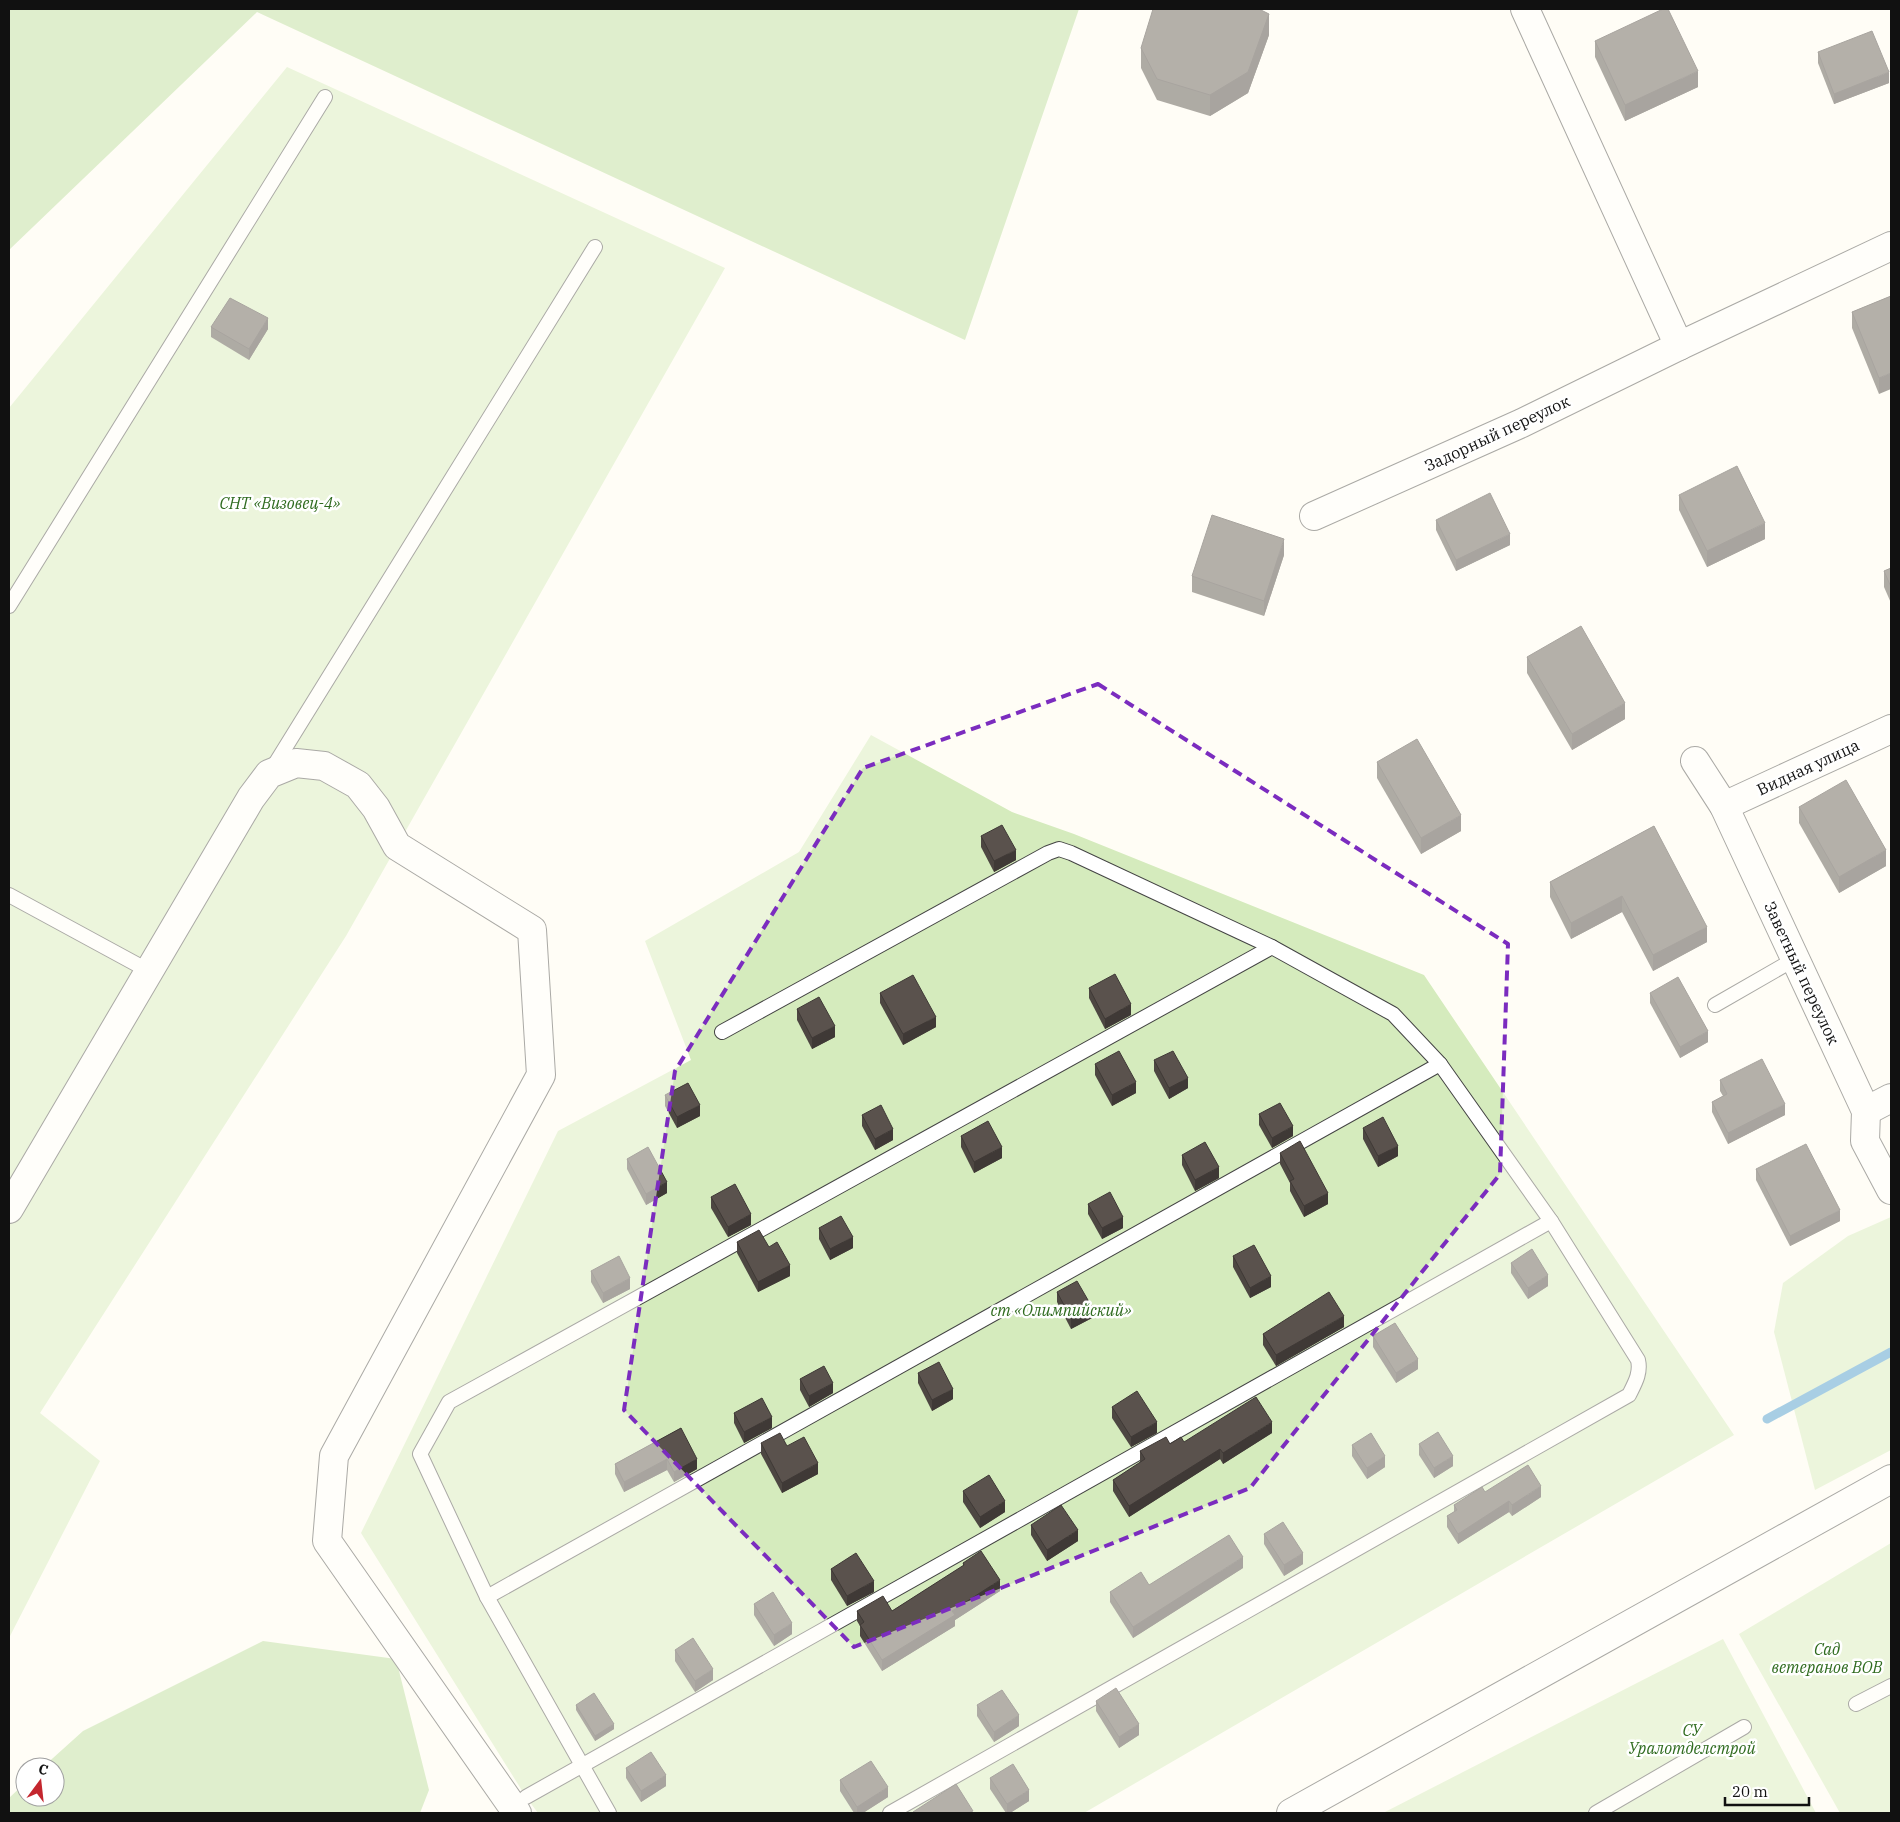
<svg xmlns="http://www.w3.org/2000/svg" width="1900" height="1822" font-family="'IBM Plex Serif',serif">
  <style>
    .green { fill: #d5ebbd }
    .forest { fill: #b9dc9c }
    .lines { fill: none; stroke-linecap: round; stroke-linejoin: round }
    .stream { stroke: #3f96cf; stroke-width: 9 }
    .lane-casing { stroke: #444; stroke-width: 16 }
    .street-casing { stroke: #444; stroke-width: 30 }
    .lane { stroke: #fff; stroke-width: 14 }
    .street { stroke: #fff; stroke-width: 28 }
    .wall { fill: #4d4742 }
    .shaded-wall { fill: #3f3936 }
    .building { fill: #5a524d; stroke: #3f3936 }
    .marked { fill: none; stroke: #7b2cbf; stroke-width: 4; stroke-dasharray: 10 6; stroke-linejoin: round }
    .labels { text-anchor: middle; stroke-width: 5; stroke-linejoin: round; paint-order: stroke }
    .street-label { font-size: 16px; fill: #111; stroke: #fff }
    .park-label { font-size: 16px; font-style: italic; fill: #2f6b1f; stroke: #fff }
  </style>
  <rect width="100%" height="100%" fill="#fffdf5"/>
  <g class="green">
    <polygon points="287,67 725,268 346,936 40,1413 100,1461 9,1638 9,408"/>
    <polygon points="871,735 1012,812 1074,834 1424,975 1734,1435 1084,1813 538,1813 526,1797 361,1533 558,1131 691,1060 645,941 799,852"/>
    <polygon points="1891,1217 1891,1450 1815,1490 1774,1332 1783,1283 1848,1236"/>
    <polygon points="1891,1543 1891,1813 1840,1813 1739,1634"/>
    <polygon points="1723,1639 1816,1813 1383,1813"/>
  </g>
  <g class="forest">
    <polygon points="9,9 1079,9 965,340 257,12 9,250"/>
    <polygon points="263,1641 396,1659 429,1790 420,1813 9,1813 9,1798 25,1783 25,1797 55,1797 55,1767 43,1767 83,1731"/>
  </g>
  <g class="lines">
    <polyline class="stream" points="1767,1419 1891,1352"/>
    <g class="lane-casing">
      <g id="lane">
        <polyline points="9,606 325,97"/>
        <polyline points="272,769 595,247"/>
        <polyline points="9,895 149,971"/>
        <polyline points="1715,1005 1795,959"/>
        <polyline points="722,1032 1048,853 1059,849 1071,853 1272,947"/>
        <polyline points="487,1597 1440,1064"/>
        <polyline points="1856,1704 1891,1686"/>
        <polyline points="526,1797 1551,1221"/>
        <path d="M609 1813 487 1597 420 1454 449 1402 1272 947 1393 1014 1440 1064 1551 1221 1638 1360C1641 1373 1635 1383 1629 1395L890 1813"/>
        <polyline points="1596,1813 1744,1727"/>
      </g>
    </g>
    <g class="street-casing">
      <g id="street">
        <polyline points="1525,9 1679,346"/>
        <polyline points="1314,516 1522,423 1679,346 1891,246"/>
        <polyline points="1695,761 1724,806 1866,1111 1865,1141 1891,1190"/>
        <polyline points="1724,806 1891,729"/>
        <polyline points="1866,1111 1891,1098"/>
        <polyline points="9,1209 251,798 269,774 296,763 324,766 358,785 376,808 397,846 532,930 541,1075 334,1456 327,1541 517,1813"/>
        <polyline points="1291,1813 1891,1479"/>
      </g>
    </g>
    <use href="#lane" class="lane"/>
    <use href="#street" class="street"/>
  </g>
  <g class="wall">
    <polygon points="1269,35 1248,93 1210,116 1157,100 1141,68 1141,48"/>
    <polygon points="1595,41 1698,87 1625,121 1595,57"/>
    <polygon points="1818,52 1889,83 1834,104 1818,63"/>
    <polygon points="1891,296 1879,394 1852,328 1852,312"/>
    <polygon points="211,327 268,329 249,360 211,337"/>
    <polygon points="1679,495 1765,539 1707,567 1679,510"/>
    <polygon points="1436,520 1510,545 1456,571 1436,530"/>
    <polygon points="1284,555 1264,616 1192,592 1192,576"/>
    <polygon points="1891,568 1891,603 1884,587 1884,571"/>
    <polygon points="1527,657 1625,719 1572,750 1527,673"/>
    <polygon points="1377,762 1461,831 1421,854 1377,778"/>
    <polygon points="1799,807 1886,866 1839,893 1799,823"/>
    <polygon points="1654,826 1707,942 1653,971 1622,912 1571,939 1550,897 1550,882"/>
    <polygon points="981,836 1016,860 994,872 981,847"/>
    <polygon points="1089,988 1131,1015 1105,1029 1089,998"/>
    <polygon points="880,993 936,1027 903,1045 880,1003"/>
    <polygon points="1650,993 1708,1042 1680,1058 1650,1003"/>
    <polygon points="797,1009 835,1037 812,1049 797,1020"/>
    <polygon points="1154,1060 1188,1088 1169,1099 1154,1071"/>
    <polygon points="1095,1064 1136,1093 1112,1106 1095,1075"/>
    <polygon points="1720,1080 1785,1115 1728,1144 1712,1112 1712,1102 1723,1096 1720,1091"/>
    <polygon points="665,1095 700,1116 677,1128 665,1106"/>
    <polygon points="1259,1114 1293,1136 1272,1148 1259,1125"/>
    <polygon points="862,1115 893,1140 875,1150 862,1126"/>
    <polygon points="1363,1128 1398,1156 1378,1167 1363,1139"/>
    <polygon points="961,1136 1002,1158 974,1173 961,1147"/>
    <polygon points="1280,1153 1328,1204 1304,1217 1290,1191 1290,1183 1280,1164"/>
    <polygon points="1182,1155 1219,1178 1195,1191 1182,1165"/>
    <polygon points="627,1159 667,1193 646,1205 627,1169"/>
    <polygon points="1756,1169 1840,1221 1790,1246 1756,1180"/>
    <polygon points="711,1197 751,1225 728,1237 711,1208"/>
    <polygon points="1088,1204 1123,1228 1102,1239 1088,1214"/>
    <polygon points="819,1228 853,1248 830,1260 819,1239"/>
    <polygon points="737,1242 769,1247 790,1276 758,1292 737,1253"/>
    <polygon points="1233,1256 1271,1287 1250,1298 1233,1267"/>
    <polygon points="1511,1263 1548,1286 1528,1299 1511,1273"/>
    <polygon points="591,1271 630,1289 603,1303 591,1282"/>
    <polygon points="1057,1292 1092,1318 1071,1329 1057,1302"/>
    <polygon points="1344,1327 1276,1366 1263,1345 1263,1334"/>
    <polygon points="1373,1336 1418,1369 1396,1383 1373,1347"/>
    <polygon points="918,1373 953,1399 932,1411 918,1383"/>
    <polygon points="800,1379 833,1393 809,1407 800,1390"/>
    <polygon points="1112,1407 1157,1433 1131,1447 1112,1418"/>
    <polygon points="734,1413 772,1428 744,1443 734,1423"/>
    <polygon points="681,1428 697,1469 674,1482 667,1470 624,1492 615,1474 615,1464"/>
    <polygon points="1272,1433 1223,1464 1220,1459 1129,1517 1113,1491 1113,1480 1140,1463 1140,1451 1170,1444 1184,1442"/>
    <polygon points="761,1443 818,1474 782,1493 761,1454"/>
    <polygon points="1419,1444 1453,1466 1434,1478 1419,1455"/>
    <polygon points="1352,1445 1385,1467 1367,1479 1352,1456"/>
    <polygon points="963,1491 1005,1512 980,1528 963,1502"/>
    <polygon points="1485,1492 1541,1497 1512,1516 1509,1512 1458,1544 1447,1527 1447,1516 1454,1512 1454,1505"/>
    <polygon points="1031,1525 1078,1541 1047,1561 1031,1535"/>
    <polygon points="1264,1534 1303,1564 1284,1576 1264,1544"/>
    <polygon points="963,1563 1000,1591 955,1620 955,1626 882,1671 860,1636 860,1626 857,1621 857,1611 892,1611 963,1566"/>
    <polygon points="1243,1568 1133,1638 1110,1602 1110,1592"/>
    <polygon points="831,1569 874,1592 847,1606 831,1580"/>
    <polygon points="754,1604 792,1634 774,1646 754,1615"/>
    <polygon points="675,1650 713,1680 695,1692 675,1661"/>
    <polygon points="1096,1701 1139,1735 1119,1748 1096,1711"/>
    <polygon points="576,1705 614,1729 595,1741 576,1710"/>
    <polygon points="977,1705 1019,1726 994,1742 977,1716"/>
    <polygon points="626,1768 666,1786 641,1802 626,1778"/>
    <polygon points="990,1778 1029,1801 1010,1813 1006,1813 990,1789"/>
    <polygon points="840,1780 888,1797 863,1813 854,1813 840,1791"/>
  </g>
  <g class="shaded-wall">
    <polygon points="1269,14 1269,35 1248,93 1210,116 1210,95"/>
    <polygon points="1698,71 1698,87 1625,121 1625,105"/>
    <polygon points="1889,72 1889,83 1834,104 1834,94"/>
    <polygon points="268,318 268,329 249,360 249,349"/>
    <polygon points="1891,373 1891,389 1879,394 1879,378"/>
    <polygon points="1765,523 1765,539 1707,567 1707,551"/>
    <polygon points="1510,534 1510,545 1456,571 1456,560"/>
    <polygon points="1284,539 1284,555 1264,616 1264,601"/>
    <polygon points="1625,703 1625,719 1572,750 1572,734"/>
    <polygon points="1461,815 1461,831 1421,854 1421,838"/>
    <polygon points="1016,850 1016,860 994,872 994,861"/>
    <polygon points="1886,850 1886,866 1839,893 1839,877"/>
    <polygon points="1622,896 1622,912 1571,939 1571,923"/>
    <polygon points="1707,927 1707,942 1653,971 1653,955"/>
    <polygon points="1131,1004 1131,1015 1105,1029 1105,1019"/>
    <polygon points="936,1017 936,1027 903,1045 903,1034"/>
    <polygon points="835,1026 835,1037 812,1049 812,1038"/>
    <polygon points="1708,1031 1708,1042 1680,1058 1680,1047"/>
    <polygon points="1188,1078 1188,1088 1169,1099 1169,1088"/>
    <polygon points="1136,1082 1136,1093 1112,1106 1112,1095"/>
    <polygon points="1785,1104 1785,1115 1728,1144 1728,1133"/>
    <polygon points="700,1105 700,1116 677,1128 677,1117"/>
    <polygon points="1293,1126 1293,1136 1272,1148 1272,1138"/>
    <polygon points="893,1129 893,1140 875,1150 875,1139"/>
    <polygon points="1398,1146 1398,1156 1378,1167 1378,1156"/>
    <polygon points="1002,1147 1002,1158 974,1173 974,1162"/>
    <polygon points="1219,1167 1219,1178 1195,1191 1195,1180"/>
    <polygon points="667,1182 667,1193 646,1205 646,1194"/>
    <polygon points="1328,1193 1328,1204 1304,1217 1304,1206"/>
    <polygon points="1840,1210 1840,1221 1790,1246 1790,1236"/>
    <polygon points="751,1214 751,1225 728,1237 728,1227"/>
    <polygon points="1123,1217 1123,1228 1102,1239 1102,1228"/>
    <polygon points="853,1237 853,1248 830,1260 830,1249"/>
    <polygon points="790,1265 790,1276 758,1292 758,1282"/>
    <polygon points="1548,1275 1548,1286 1528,1299 1528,1288"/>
    <polygon points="1271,1276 1271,1287 1250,1298 1250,1288"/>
    <polygon points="630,1278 630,1289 603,1303 603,1293"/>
    <polygon points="1092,1307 1092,1318 1071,1329 1071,1318"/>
    <polygon points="1344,1316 1344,1327 1276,1366 1276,1355"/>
    <polygon points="1418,1359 1418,1369 1396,1383 1396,1373"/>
    <polygon points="833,1383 833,1393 809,1407 809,1396"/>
    <polygon points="953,1389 953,1399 932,1411 932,1400"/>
    <polygon points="772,1417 772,1428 744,1443 744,1432"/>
    <polygon points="1157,1422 1157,1433 1131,1447 1131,1437"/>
    <polygon points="1272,1422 1272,1433 1223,1464 1223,1453"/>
    <polygon points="1220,1449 1220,1459 1129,1517 1129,1506"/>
    <polygon points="1385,1456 1385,1467 1367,1479 1367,1468"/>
    <polygon points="1453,1456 1453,1466 1434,1478 1434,1468"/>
    <polygon points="667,1459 667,1470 624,1492 624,1482"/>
    <polygon points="697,1459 697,1469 674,1482 674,1472"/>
    <polygon points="818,1463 818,1474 782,1493 782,1483"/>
    <polygon points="1541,1486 1541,1497 1512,1516 1512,1505"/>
    <polygon points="1005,1501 1005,1512 980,1528 980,1517"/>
    <polygon points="1509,1501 1509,1512 1458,1544 1458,1534"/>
    <polygon points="1078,1530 1078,1541 1047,1561 1047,1550"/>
    <polygon points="1303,1553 1303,1564 1284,1576 1284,1565"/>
    <polygon points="1243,1557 1243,1568 1133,1638 1133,1627"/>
    <polygon points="1000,1580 1000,1591 955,1620 955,1626 882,1671 882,1660 952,1611"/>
    <polygon points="874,1581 874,1592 847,1606 847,1596"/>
    <polygon points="792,1623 792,1634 774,1646 774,1635"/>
    <polygon points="713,1669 713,1680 695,1692 695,1681"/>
    <polygon points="1019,1715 1019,1726 994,1742 994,1732"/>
    <polygon points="614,1724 614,1729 595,1741 595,1736"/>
    <polygon points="1139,1724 1139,1735 1119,1748 1119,1737"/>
    <polygon points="666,1775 666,1786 641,1802 641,1791"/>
    <polygon points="888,1787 888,1797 863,1813 857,1813 857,1807"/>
    <polygon points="1029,1790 1029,1801 1010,1813 1007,1813 1007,1804"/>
  </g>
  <g class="building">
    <polygon points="1153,9 1259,9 1269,14 1248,72 1210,95 1157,79 1141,48"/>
    <polygon points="1663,9 1668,9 1698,71 1625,105 1595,41"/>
    <polygon points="1872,31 1889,72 1834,94 1818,52"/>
    <polygon points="1891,296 1891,373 1879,378 1852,312"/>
    <polygon points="230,298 268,318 249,349 211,327"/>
    <polygon points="1737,466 1765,523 1707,551 1679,495"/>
    <polygon points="1490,493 1510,534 1456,560 1436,520"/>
    <polygon points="1212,515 1284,539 1264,601 1192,576"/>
    <polygon points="1891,568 1891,587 1884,571"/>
    <polygon points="1581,626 1625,703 1572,734 1527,657"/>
    <polygon points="1417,739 1461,815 1421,838 1377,762"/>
    <polygon points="1846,780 1886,850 1839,877 1799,807"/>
    <polygon points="1002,825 1016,850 994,861 981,836"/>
    <polygon points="1654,826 1707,927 1653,955 1622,896 1571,923 1550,882"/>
    <polygon points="1115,974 1131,1004 1105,1019 1089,988"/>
    <polygon points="913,975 936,1017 903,1034 880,993"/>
    <polygon points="1678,977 1708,1031 1680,1047 1650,993"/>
    <polygon points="819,997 835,1026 812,1038 797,1009"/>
    <polygon points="1119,1051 1136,1082 1112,1095 1095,1064"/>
    <polygon points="1173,1051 1188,1078 1169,1088 1154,1060"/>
    <polygon points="1762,1059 1785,1104 1728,1133 1712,1102 1727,1094 1720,1080"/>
    <polygon points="688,1083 700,1105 677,1117 665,1095"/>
    <polygon points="1280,1103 1293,1126 1272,1138 1259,1114"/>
    <polygon points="881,1105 893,1129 875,1139 862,1115"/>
    <polygon points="1383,1117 1398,1146 1378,1156 1363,1128"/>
    <polygon points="988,1121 1002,1147 974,1162 961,1136"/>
    <polygon points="1300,1141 1328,1193 1304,1206 1290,1181 1294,1179 1280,1153"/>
    <polygon points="1205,1142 1219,1167 1195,1180 1182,1155"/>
    <polygon points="1806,1144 1840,1210 1790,1236 1756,1169"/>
    <polygon points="648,1147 667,1182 646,1194 627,1159"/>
    <polygon points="735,1184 751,1214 728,1227 711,1197"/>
    <polygon points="1110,1192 1123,1217 1102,1228 1088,1204"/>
    <polygon points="841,1216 853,1237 830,1249 819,1228"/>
    <polygon points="759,1230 769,1247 777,1242 790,1265 758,1282 737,1242"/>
    <polygon points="1254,1245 1271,1276 1250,1288 1233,1256"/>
    <polygon points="1532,1249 1548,1275 1528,1288 1511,1263"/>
    <polygon points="619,1256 630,1278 603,1293 591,1271"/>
    <polygon points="1077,1281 1092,1307 1071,1318 1057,1292"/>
    <polygon points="1329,1292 1344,1316 1276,1355 1263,1334"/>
    <polygon points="1395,1323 1418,1359 1396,1373 1373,1336"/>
    <polygon points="939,1362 953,1389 932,1400 918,1373"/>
    <polygon points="824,1366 833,1383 809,1396 800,1379"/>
    <polygon points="1137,1391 1157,1422 1131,1437 1112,1407"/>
    <polygon points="1256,1397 1272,1422 1223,1453 1220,1449 1129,1506 1113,1480 1145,1459 1140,1451 1166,1437 1170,1444 1181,1437 1184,1442"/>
    <polygon points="762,1398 772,1417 744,1432 734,1413"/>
    <polygon points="681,1428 697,1459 674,1472 667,1459 624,1482 615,1464"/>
    <polygon points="1438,1432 1453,1456 1434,1468 1419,1444"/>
    <polygon points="780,1433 787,1446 804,1437 818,1463 782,1483 761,1443"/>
    <polygon points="1371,1433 1385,1456 1367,1468 1352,1445"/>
    <polygon points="1528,1465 1541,1486 1512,1505 1509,1501 1458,1534 1447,1516 1457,1510 1454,1505 1482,1487 1485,1492"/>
    <polygon points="989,1475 1005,1501 980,1517 963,1491"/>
    <polygon points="1061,1505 1078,1530 1047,1550 1031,1525"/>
    <polygon points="1283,1522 1303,1553 1284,1565 1264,1534"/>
    <polygon points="1229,1535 1243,1557 1133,1627 1110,1592 1141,1572 1149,1585"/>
    <polygon points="981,1551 1000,1580 952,1611 955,1615 882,1660 860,1625 864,1622 857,1611 883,1596 892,1611 964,1565 963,1563"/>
    <polygon points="856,1553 874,1581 847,1596 831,1569"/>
    <polygon points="773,1592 792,1623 774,1635 754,1604"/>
    <polygon points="693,1638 713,1669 695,1681 675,1650"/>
    <polygon points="1116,1688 1139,1724 1119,1737 1096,1701"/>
    <polygon points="1002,1690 1019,1715 994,1732 977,1705"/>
    <polygon points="594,1693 614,1724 595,1736 576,1705"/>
    <polygon points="651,1752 666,1775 641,1791 626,1768"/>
    <polygon points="871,1761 888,1787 857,1807 840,1780"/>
    <polygon points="1013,1764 1029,1790 1007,1804 990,1778"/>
    <polygon points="956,1784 973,1811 968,1813 914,1813 913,1812"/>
  </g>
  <path d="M0 0H1900V1822H0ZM1098 684 1508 944 1500 1174 1250 1488 854 1647 624 1410 675 1071 863 768Z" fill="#fffdf5" fill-opacity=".55" fill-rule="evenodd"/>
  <path class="marked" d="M1098 684 1508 944 1500 1174 1250 1488 854 1647 624 1410 675 1071 863 768Z"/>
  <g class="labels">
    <g class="street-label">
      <text transform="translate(1497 433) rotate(-25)" y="6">Задорный переулок</text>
      <text transform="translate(1808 767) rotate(-25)" y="6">Видная улица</text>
      <text transform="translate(1802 973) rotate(65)" y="6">Заветный переулок</text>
    </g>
    <g class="park-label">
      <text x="280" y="509">СНТ «Визовец-4»</text>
      <text x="1061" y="1316">ст «Олимпийский»</text>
      <text x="1827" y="1655">Сад<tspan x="1827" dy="18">ветеранов ВОВ</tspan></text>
      <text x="1692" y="1736">СУ<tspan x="1692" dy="18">Уралотделстрой</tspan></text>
    </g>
  </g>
  <rect width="1900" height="1822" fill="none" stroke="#111111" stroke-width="20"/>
  <g transform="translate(40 1782) rotate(15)"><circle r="24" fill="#ffffff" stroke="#a0a0a0"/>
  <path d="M0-4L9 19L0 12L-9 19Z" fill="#c4262e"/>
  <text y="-8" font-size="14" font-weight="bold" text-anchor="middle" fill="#111111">С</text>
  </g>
  <path d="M1725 1797v8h84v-8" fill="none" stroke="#111111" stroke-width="2.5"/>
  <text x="1732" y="1797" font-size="15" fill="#111111" stroke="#ffffff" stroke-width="4" paint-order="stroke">20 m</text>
</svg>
